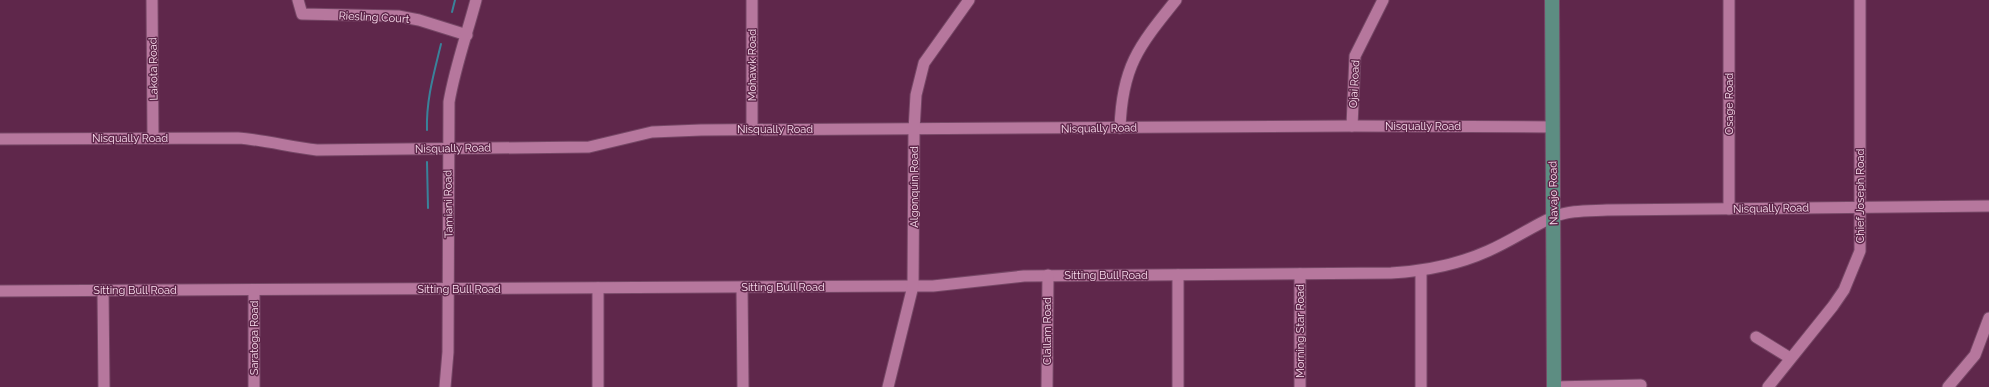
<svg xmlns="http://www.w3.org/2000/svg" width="1989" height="387" font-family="Raleway,sans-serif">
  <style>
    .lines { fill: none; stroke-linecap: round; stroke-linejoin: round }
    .stream { stroke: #3a829a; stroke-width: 2 }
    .minor-casing { stroke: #764766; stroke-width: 13 }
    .major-casing { stroke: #764766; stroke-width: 16 }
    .minor { stroke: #b6779d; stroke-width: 11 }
    .major { stroke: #5d8d82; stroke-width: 14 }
    .labels { text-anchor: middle; stroke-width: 3; stroke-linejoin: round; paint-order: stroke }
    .street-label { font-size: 11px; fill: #fcdfef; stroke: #5f274b }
  </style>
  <rect width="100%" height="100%" fill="#5f274b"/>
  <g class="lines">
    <g class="stream">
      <polyline points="452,12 455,0"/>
      <path d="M427 130C426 100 434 73 441 44"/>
      <polyline points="427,162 428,208"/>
    </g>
    <g class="minor-casing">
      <g id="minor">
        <polyline points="152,0 153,138"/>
        <polyline points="298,0 302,14 398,16 419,20 467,35"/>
        <polyline points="1729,0 1729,209"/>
        <polyline points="1352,126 1355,56 1383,0"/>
        <path d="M1120 128C1122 66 1139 46 1176 0"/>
        <polyline points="752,129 752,0"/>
        <path d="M0 139 238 138C265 140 290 147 317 150L589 147 652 132 701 130 1352 126 1553 127"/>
        <polyline points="1421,271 1421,387"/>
        <polyline points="1300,274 1300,387"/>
        <polyline points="1178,275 1178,387"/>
        <polyline points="742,287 743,387"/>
        <polyline points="598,288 598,387"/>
        <polyline points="103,290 104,387"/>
        <path d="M0 291 913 286H933L1024 276 1391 273C1425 271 1457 265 1488 251 1511 241 1531 227 1553 217 1570 210 1589 211 1607 210L1989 206"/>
        <polyline points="1756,337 1790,358"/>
        <polyline points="254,387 254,290"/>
        <path d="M445 387 448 352 449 102C455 67 467 34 476 0"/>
        <polyline points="888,387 913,286 914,130 916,95 924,63 969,0"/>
        <polyline points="1047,387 1048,275"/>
        <polyline points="1554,387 1641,385"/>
        <polyline points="1768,387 1833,306 1844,290 1860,251 1860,0"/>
        <polyline points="1948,387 1975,355 1989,318"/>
      </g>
    </g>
    <g class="major-casing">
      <polyline id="major" points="1552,0 1554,387"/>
    </g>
    <use href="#minor" class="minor"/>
    <use href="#major" class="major"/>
  </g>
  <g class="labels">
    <g class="street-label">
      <text transform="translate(374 17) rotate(3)" y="4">Riesling Court</text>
      <text transform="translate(752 65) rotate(-90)" y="4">Mohawk Road</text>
      <text transform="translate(153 69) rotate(-91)" y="4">Lakota Road</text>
      <text transform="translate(1354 84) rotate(-87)" y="4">Ojai Road</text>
      <text transform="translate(1729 104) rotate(-90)" y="4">Osage Road</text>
      <text x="1423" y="130">Nisqually Road</text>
      <text transform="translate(1099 128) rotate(-1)" y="4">Nisqually Road</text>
      <text x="775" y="133">Nisqually Road</text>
      <text x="130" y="142">Nisqually Road</text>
      <text transform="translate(453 148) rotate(-1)" y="4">Nisqually Road</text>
      <text transform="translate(914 187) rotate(-90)" y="4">Algonquin Road</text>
      <text transform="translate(1553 193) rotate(-91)" y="4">Navajo Road</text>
      <text transform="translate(1860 196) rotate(-90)" y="4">Chief Joseph Road</text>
      <text transform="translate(448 204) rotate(-91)" y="4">Tamiani Road</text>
      <text transform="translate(1771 208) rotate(-1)" y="4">Nisqually Road</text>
      <text x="1106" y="279">Sitting Bull Road</text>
      <text x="783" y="291">Sitting Bull Road</text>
      <text x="459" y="293">Sitting Bull Road</text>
      <text x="135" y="294">Sitting Bull Road</text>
      <text transform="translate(1047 331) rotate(-90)" y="4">Clallam Road</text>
      <text transform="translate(1300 331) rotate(-90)" y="4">Morning Star Road</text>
      <text transform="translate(254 338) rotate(-90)" y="4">Saratoga Road</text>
    </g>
  </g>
</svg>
